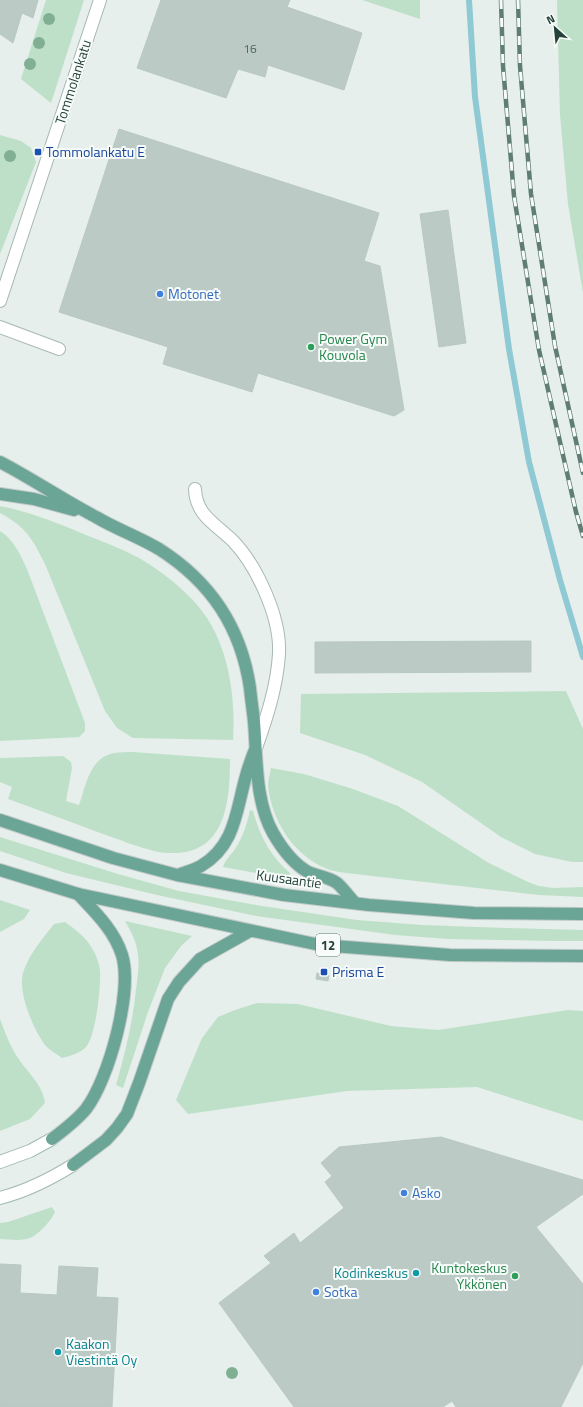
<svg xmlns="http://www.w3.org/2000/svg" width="583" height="1407" font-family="'Titillium Web',sans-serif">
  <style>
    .green { fill: #bfe0c8 }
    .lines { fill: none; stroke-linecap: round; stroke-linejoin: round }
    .stream { stroke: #8ec9d4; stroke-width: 6 }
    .building { fill: #bbcac4; stroke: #b8c9c2 }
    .lane-casing { stroke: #a8b8b2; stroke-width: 14 }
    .street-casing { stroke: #a8b8b2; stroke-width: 14 }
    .secondary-casing { stroke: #a4bbb3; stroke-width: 14 }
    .primary-casing { stroke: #c2cac8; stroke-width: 14 }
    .lane { stroke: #fff; stroke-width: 12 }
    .street { stroke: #fff; stroke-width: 12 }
    .secondary { stroke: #fff; stroke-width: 12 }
    .primary { stroke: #6aa596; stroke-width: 12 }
    .rail-casing { stroke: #5f7d75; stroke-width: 4.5 }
    .rail { stroke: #f7fbf9; stroke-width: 3; stroke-dasharray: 9; stroke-linecap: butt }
    .tree { fill: #80af93 }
    .transit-dot { fill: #1a4fb4; stroke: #f7fbf9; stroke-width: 1.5 }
    .shop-dot { fill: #3f7fe0; stroke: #f7fbf9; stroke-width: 1.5 }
    .leisure-dot { fill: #2e9e5b; stroke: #f7fbf9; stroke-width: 1.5 }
    .culture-dot { fill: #0f9aa8; stroke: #f7fbf9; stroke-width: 1.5 }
    .labels { text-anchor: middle; stroke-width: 4; stroke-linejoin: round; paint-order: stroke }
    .number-label { font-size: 12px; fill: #4a645c }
    .shield { fill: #f7fbf9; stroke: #637a73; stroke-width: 1 }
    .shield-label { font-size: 13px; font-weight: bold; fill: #24423a }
    .street-label { font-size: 14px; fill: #24423a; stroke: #f7fbf9 }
    .transit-label { font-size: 14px; fill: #164399; stroke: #f7fbf9; text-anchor: start }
    .shop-label { font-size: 14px; fill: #366cbe; stroke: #f7fbf9; text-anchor: start }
    .leisure-label { font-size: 14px; fill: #27864d; stroke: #f7fbf9; text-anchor: start }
    .culture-label { font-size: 14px; fill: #0d838f; stroke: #f7fbf9; text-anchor: end }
  </style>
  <rect width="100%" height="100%" fill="#e6efeb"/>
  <g class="green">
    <polygon points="46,0 84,0 51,103 21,79"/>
    <polygon points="362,0 420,0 420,19"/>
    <polygon points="557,0 583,0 583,293 568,204 560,115"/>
    <polygon points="0,135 21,141 31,148 36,162 0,254"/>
    <path d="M0 506C30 512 58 523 86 535 104 542 122 549 139 558 160 570 182 587 198 606 228 641 236 695 233 740L133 738 117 728 105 711 45 564C32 538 26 527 0 513Z"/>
    <path d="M0 531C14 540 20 554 27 569L85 723V731L79 737 0 741Z"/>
    <polygon points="566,691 583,729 583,862 572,862 535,854 501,837 422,782 365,755 300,733 301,694"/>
    <path d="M133 752 230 759C230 804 225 856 168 853 149 852 121 840 103 834 72 822 40 811 8 799L12 787 0 782V758L63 756 71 762 72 768 66 801 79 805C86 786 89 758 114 753 120 752 127 752 133 752Z"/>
    <path d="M271 768 304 774 353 789 398 806 489 863 528 882 539 886 553 888 583 887V897L539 895 346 873C339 872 331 871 325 868 293 854 272 821 268 786 268 780 270 774 271 768Z"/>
    <path d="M250 810 253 811C260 836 270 856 290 873L289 879 223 867C225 860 231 855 235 849 243 837 247 824 250 810Z"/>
    <polygon points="0,837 118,874 179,891 262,906 357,920 422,925 506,928 583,930 583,941 555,941 448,939 395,935 256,916 157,895 66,873 0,851"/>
    <polygon points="0,900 30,910 24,919 0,932"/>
    <path d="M125 921 192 936 181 946 165 968 148 1012 123 1088 116 1085C125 1053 133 1022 136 989 138 975 140 962 137 949 135 938 130 930 125 921Z"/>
    <path d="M65 922C76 930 87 938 93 950 96 955 100 965 100 971 101 986 96 1038 85 1048 78 1054 70 1056 62 1058 57 1054 49 1050 45 1045 33 1029 16 989 24 970 30 953 43 938 54 924Z"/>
    <polygon points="257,1003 298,1004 391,1026 438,1030 568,1010 583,1011 583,1121 477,1087 347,1091 188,1114 176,1100 202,1038 218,1017 235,1010"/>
    <path d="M0 1019C5 1032 10 1046 18 1058 28 1073 43 1085 45 1103L30 1119 0 1131Z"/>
    <path d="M52 1207 55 1212C51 1221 36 1238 26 1239 17 1241 8 1239 0 1239V1223L8 1222Z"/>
  </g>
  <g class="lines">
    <polyline class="stream" points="469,0 475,97 509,349 529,462 560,580 583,657"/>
  </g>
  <g class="building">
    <polygon points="0,0 38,0 33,18 22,13 13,43 0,34"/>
    <polygon points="161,0 290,0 287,7 362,33 344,90 268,65 265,77 238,69 226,98 137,68"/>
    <polygon points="119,129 379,213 364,261 380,266 404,410 394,416 258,373 252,392 163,364 168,347 59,312"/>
    <polygon points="448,210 466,343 439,347 420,214"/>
    <polygon points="531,641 531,672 315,673 315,642"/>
    <polygon points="317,973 329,975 328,981 316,979"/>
    <polygon points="441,1137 583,1180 583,1194 536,1227 583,1284 583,1363 561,1407 456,1407 452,1401 443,1407 294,1407 219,1303 271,1263 264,1256 294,1233 300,1243 344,1208 325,1182 332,1176 321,1163 339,1147"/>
    <polygon points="0,1264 21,1265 20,1293 57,1295 59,1266 98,1268 96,1297 118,1298 112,1407 0,1407"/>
  </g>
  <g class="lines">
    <g class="lane-casing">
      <g id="lane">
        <polyline points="0,327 59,349"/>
        <path d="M195 489C196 516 216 524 233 541 257 566 281 618 279 654 277 686 267 717 256 748"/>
      </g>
    </g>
    <g class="street-casing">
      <polyline id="street" points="0,301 100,0"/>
    </g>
    <g class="secondary-casing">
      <g id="secondary">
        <polyline points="0,1162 30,1151 52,1139"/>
        <path d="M0 1198C27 1191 49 1180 73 1165"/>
      </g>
    </g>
    <g class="primary-casing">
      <g id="primary">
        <path d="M0 462C33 479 63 500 96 517 116 529 139 537 159 549 211 582 241 627 250 688 251 699 253 711 254 722 257 758 255 801 273 833 281 847 294 864 308 872 317 876 329 877 337 883 343 888 349 897 355 903"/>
        <polyline points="0,494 34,499 74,510"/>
        <polyline points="0,820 113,858 177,875 284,895 369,905 474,913 583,914"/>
        <polyline points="0,870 78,894 320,945 450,955 583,956"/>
        <path d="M178 875C186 872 194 870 201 866 236 845 236 810 246 776 248 768 251 760 254 752"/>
        <path d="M52 1139C64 1130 76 1121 86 1109 109 1079 133 991 122 955 114 930 95 912 78 894"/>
        <polyline points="73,1165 106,1140 117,1128 127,1114 139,1083 168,999 179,982 200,959 250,931"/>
      </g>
    </g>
    <use href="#lane" class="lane"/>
    <use href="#street" class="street"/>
    <use href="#secondary" class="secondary"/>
    <use href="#primary" class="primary"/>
    <g class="rail-casing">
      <g id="rail">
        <polyline points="501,0 503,66 514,196 539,350 576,512 583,536"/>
        <polyline points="518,0 520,66 531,194 555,346 583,473"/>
      </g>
    </g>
    <use href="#rail" class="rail"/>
  </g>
  <g class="tree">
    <circle cx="49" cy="19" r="6"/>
    <circle cx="39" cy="43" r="6"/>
    <circle cx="30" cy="64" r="6"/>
    <circle cx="10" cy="156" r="6"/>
    <circle cx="232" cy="1373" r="6"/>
  </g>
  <g class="transit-dot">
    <rect x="34" y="148" width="8" height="8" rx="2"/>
    <rect x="320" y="968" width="8" height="8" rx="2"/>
  </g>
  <g class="shop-dot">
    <circle cx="160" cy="294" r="4"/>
    <circle cx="404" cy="1193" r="4"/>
    <circle cx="316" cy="1292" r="4"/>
  </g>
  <g class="leisure-dot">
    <circle cx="311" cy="347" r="4"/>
    <circle cx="515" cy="1276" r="4"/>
  </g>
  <g class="culture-dot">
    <circle cx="416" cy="1273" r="4"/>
    <circle cx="58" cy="1352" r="4"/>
  </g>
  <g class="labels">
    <g class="number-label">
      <text x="250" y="53">16</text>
    </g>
    <rect class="shield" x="316" y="934" width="24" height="22" rx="3"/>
    <g class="shield-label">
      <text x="328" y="950">12</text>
    </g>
    <g class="street-label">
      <text transform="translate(73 82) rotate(-72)" y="5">Tommolankatu</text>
      <text transform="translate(289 879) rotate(8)" y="5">Kuusaantie</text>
    </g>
    <g class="transit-label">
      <text x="46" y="157">Tommolankatu E</text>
      <text x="332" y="977">Prisma E</text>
    </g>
    <g class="shop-label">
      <text x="168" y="299">Motonet</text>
      <text x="412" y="1198">Asko</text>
      <text x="324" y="1297">Sotka</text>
    </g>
    <g class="leisure-label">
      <text x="319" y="344">Power Gym<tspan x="319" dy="16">Kouvola</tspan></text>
      <text x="507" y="1273" text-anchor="end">Kuntokeskus<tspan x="507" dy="16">Ykkönen</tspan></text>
    </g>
    <g class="culture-label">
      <text x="408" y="1278">Kodinkeskus</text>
      <text x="66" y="1349" text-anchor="start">Kaakon<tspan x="66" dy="16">Viestintä Oy</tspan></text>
    </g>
  </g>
  <g transform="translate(555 28) rotate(333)" stroke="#f7fbf9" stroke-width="3" paint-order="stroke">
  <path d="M0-3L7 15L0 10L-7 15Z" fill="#24423a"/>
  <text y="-6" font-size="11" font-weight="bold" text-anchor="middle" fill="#24423a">N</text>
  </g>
</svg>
